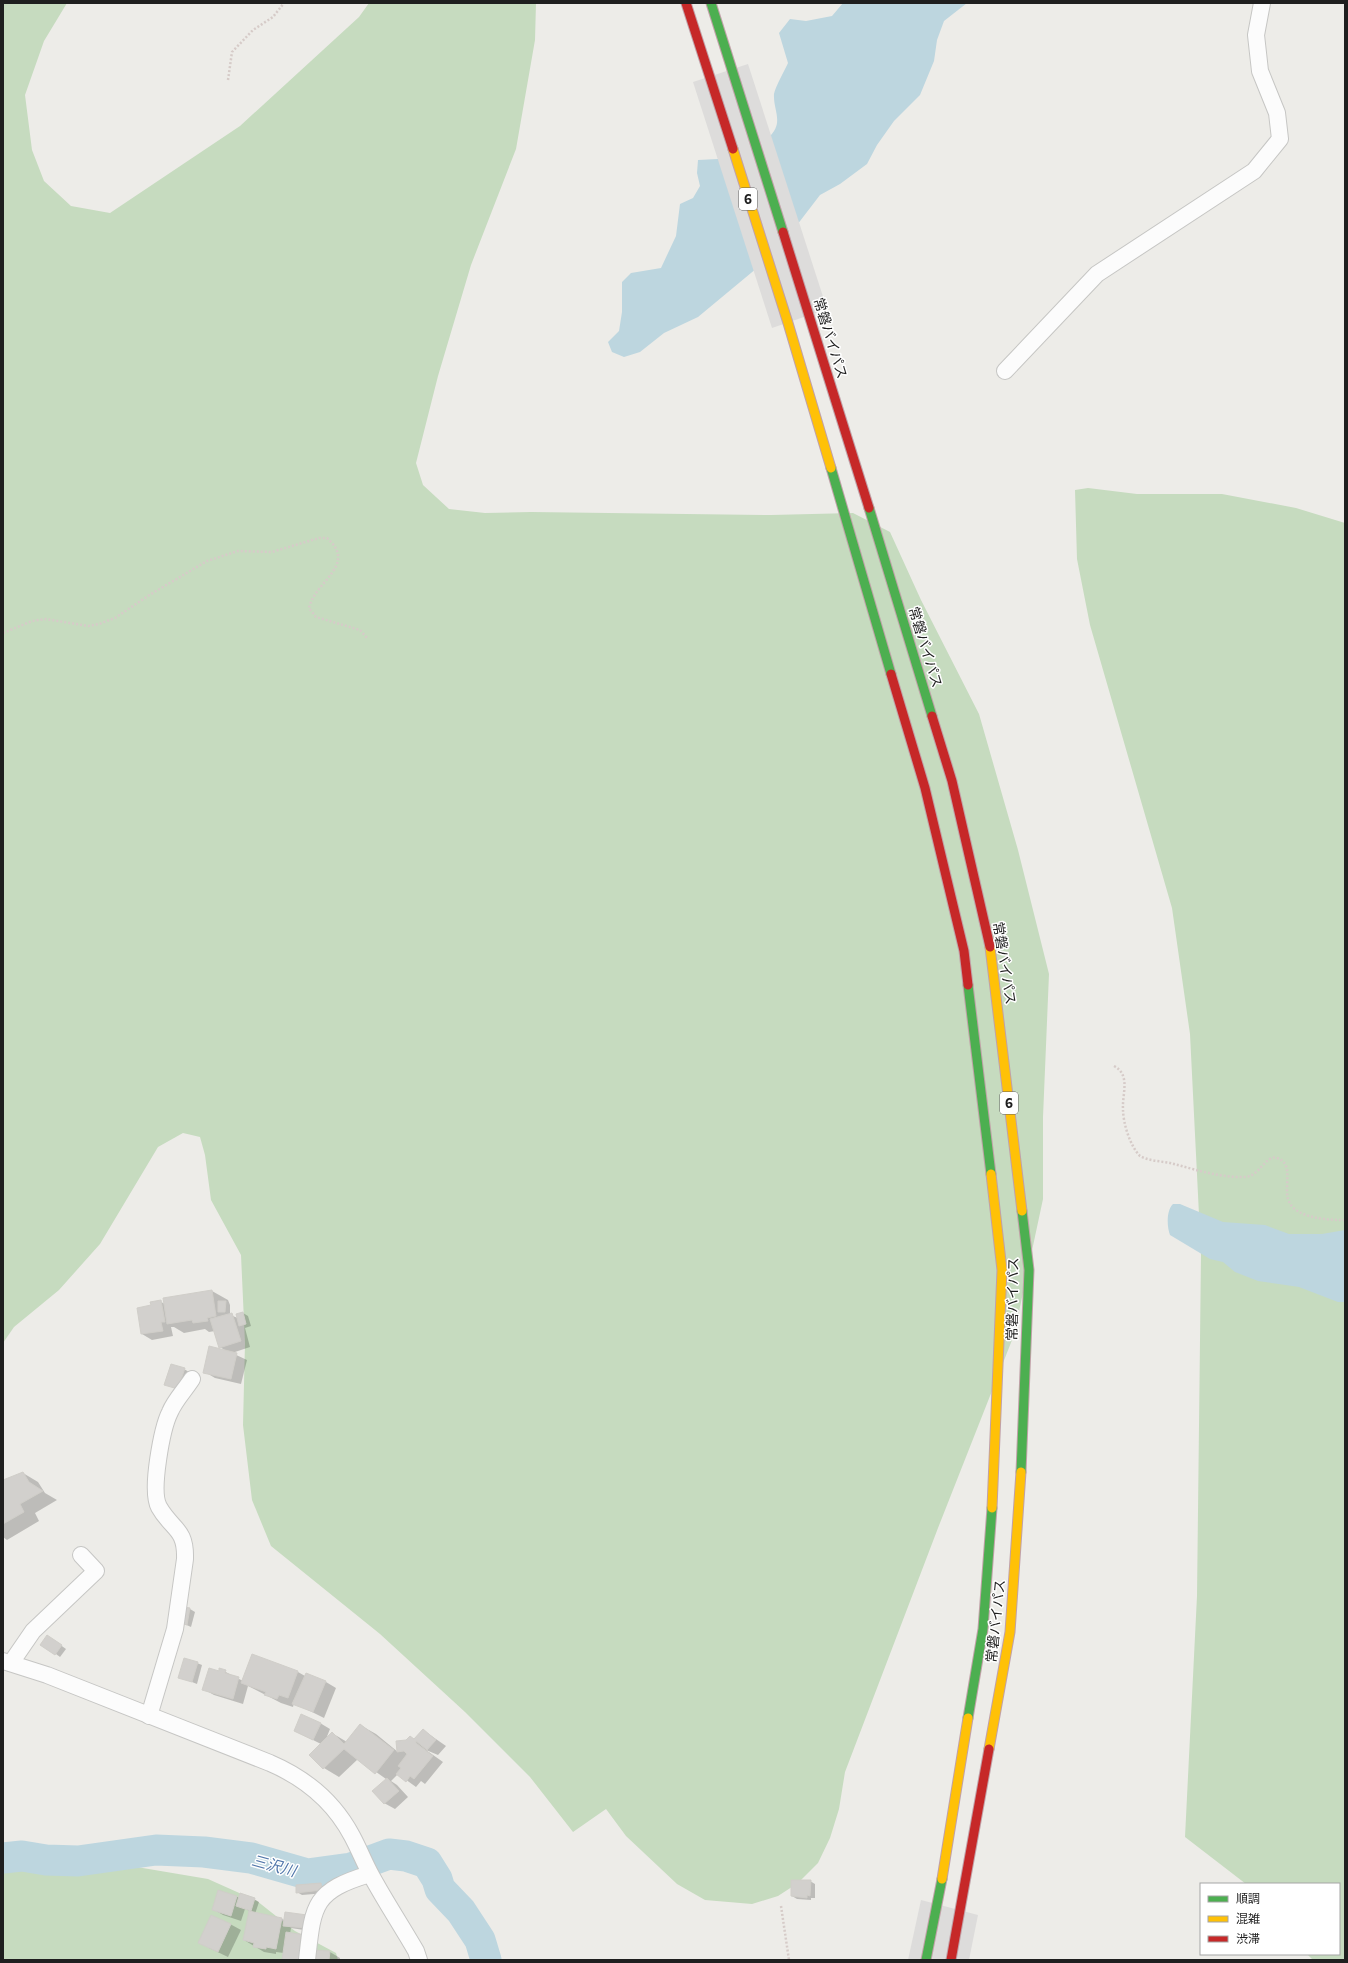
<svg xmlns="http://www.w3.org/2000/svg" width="1348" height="1963" viewBox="0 0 1348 1963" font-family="Commissioner,'Noto Sans JP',sans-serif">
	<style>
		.forest { fill: #c6dbbf }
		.water { fill: #bdd6df }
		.pier { fill: #dddcdb }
		.shadow { fill: #0003 }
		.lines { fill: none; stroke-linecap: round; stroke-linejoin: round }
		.river { stroke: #bdd6df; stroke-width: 31 }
		.building { fill: #d2d0cd; stroke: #d0cec9 }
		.street-casing { stroke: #c6c6c4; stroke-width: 18 }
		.fast-casing { stroke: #c1a1a8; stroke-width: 11 }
		.slow-casing { stroke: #c1a1a8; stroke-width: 11 }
		.jam-casing { stroke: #c1a1a8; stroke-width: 11 }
		.path { stroke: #d6cbc8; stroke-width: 2.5; stroke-dasharray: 2 2; stroke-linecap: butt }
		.street { stroke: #fcfcfc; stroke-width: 16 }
		.fast { stroke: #4caf50; stroke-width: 9 }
		.slow { stroke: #ffc107; stroke-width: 9 }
		.jam { stroke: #c62828; stroke-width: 9 }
		.labels { text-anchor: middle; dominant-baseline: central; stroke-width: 3; stroke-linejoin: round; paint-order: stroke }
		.shield { fill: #fff; stroke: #626262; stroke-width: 1 }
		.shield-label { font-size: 13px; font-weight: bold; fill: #1f1f1f }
		.street-label { font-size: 14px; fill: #1f1f1f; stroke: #fff }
		.water-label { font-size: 15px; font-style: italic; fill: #5076aa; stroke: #fff }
	</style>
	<rect width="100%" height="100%" fill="#edece8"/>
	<g class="forest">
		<path d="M3,3H67L44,41L25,95L32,150L44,181L71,206L110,213L240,126L359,17L369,3H536L535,40L516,149L471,265L438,376L416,463L423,485L449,509L485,513L531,512L771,515L853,513L890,532L921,600L979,714L1018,850L1049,974L1043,1117V1199L1014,1335L938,1528L845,1772L839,1809L830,1838L818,1863L798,1883L778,1896L752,1904L705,1900L677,1884L626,1836L606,1809L573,1832L530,1777L465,1712L380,1634L271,1546L252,1500L243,1425L245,1343L241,1255L211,1200L205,1155L200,1137L183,1133L158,1147L100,1244L59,1290L14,1327L3,1343Z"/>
		<path d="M1088,488L1137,494H1222L1296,508L1345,523V1960H1313L1307,1954H1339V1884H1246L1185,1837L1197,1596L1201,1255L1190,1034L1172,908L1090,625L1077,559L1075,490Z"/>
		<path d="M3,1856L74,1864H119L208,1879L257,1901L295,1931L336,1953L338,1960H3Z"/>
	</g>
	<g class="water">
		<path d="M843,3H967L944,21L937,40L934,61L920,95L894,121L877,145L867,164L840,184L820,195L797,225L757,268L698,317L664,333L640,352L624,357L612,352L608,342L619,331L622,312V282L631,273L661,268L676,236L680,204L693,198L700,186L697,173L698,160L718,159L768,138C785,123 773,111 774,94C775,87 785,70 788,63L779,33L790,19L806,21L832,16Z"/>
		<path d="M1173,1204H1180L1223,1222L1265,1225L1289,1234H1322L1345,1230V1302H1338L1299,1287L1258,1281L1235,1272L1223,1262L1210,1259L1170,1235C1167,1227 1166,1211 1173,1204Z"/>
	</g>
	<g class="pier">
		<path d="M748,64L827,309L772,328L693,82Z"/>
		<path d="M921,1900L978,1915L969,1960H908Z"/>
	</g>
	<g class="shadow">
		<path d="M212,1291L228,1300L230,1305V1315L238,1318L243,1313L248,1316L251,1326L245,1328L250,1347L232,1353L247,1360L241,1384L215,1378L205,1372L226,1351L220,1347L215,1331L209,1332L205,1329L184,1333L174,1327H171L173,1336L152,1340L142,1334L152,1306L161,1302L165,1304Z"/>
		<path d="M184,1369L189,1372L183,1391L166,1384Z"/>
		<path d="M23,1473L38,1482L45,1493L57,1500L35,1513L39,1521L7,1540L3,1537V1481Z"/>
		<path d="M190,1609L195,1612L191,1627L182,1623Z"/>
		<path d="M52,1639L66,1649L60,1657L56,1654Z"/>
		<path d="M197,1663L202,1665L197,1684L179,1677Z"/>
		<path d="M220,1669L243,1681L298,1672L305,1676L306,1674L326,1682L336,1688L324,1718L294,1703L293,1707L281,1703L248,1686L243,1704L214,1695L203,1689Z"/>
		<path d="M320,1723L330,1729L326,1739L332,1733L347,1742L360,1725L376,1734L398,1752L415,1740L423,1730L446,1746L438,1755L426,1750L443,1762L425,1784L421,1781L416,1787L398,1774L391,1781L397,1785L408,1797L395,1809L384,1803L386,1779L358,1759L339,1777L324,1768L311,1755L321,1744L295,1731Z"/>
		<path d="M810,1881L815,1884V1898H811V1900L797,1899L792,1896Z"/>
		<path d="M321,1884L326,1887V1893L302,1895L297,1892Z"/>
		<path d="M237,1897L254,1899L259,1902L255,1914L282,1919L310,1931L291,1928L290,1934L315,1951L330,1952L340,1958V1960H283L284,1953L276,1952V1954L264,1952L244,1940L250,1911L245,1909L241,1921L223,1915L213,1909Z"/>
		<path d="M230,1924L241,1930L228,1957L209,1948Z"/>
	</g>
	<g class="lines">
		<path class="river" d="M3,1858L22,1856L46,1860L78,1861L156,1850L204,1852L251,1858L307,1874L351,1868L389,1854L406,1856L427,1863L437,1879L440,1889L461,1911L480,1940L486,1960"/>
	</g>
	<g class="building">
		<path d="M212,1290L216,1316L207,1318L208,1321L193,1323L192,1320L167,1324L163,1298Z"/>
		<path d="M161,1300L165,1322H161L163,1331L141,1334L137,1308L151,1305L150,1302Z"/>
		<path d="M218,1301H226L225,1312H218Z"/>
		<path d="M243,1312L246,1324L239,1326L236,1314Z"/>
		<path d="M232,1313L241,1341L219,1348L210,1319Z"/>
		<path d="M209,1346L237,1353L231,1379L203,1373Z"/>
		<path d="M171,1364L185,1368L178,1389L164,1385Z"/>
		<path d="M23,1472L29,1482L43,1491L20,1504L24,1512L3,1524V1480Z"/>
		<path d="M184,1607L190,1608L187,1625L181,1623Z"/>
		<path d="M47,1635L62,1645L55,1655L40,1645Z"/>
		<path d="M252,1654L298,1671L288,1698L279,1695L277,1699L264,1695L266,1692L241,1683Z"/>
		<path d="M184,1658L198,1662L192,1682L178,1678Z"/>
		<path d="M209,1668L219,1671V1668L226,1670L225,1673L239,1677L233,1699L202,1690Z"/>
		<path d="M306,1673L326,1681L313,1712L292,1704Z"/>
		<path d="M301,1714L321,1723L313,1740L294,1731Z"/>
		<path d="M360,1724L394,1750L375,1774L344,1749L323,1769L309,1755L332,1732L344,1744Z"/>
		<path d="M423,1729L436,1740L427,1750L416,1741V1743L433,1756L414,1779L410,1776L406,1782L396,1774L401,1768L398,1766L407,1754L404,1751L397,1752L396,1741L406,1740L410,1736L414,1739Z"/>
		<path d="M387,1778L399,1791L384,1804L372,1791Z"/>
		<path d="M791,1880H811L810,1896L807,1895V1898L791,1896Z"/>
		<path d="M321,1883L322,1890L296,1893V1885Z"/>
		<path d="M218,1890L237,1896L231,1916L212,1910Z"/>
		<path d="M240,1893L255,1898L251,1911L236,1906Z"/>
		<path d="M249,1911L282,1918L276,1949L266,1947V1949L253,1947L254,1943L243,1940Z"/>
		<path d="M285,1912L307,1915L306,1928L283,1926Z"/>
		<path d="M211,1915L231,1924L218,1952L198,1943Z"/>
		<path d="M286,1932L306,1935L303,1960H282Z"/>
		<path d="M315,1950L330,1951L329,1960H314Z"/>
	</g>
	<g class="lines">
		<defs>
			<g id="street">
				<path d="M1005,371L1097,274L1254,171L1280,139L1277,113L1260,71L1256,35L1262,3"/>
				<path d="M3,1661L47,1675L270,1763C305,1778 334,1802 352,1836C359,1849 364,1862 371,1875C385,1901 401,1925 416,1951L419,1960"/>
				<path d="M11,1663L33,1631L96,1571L81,1555"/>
				<path d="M149,1716L175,1629L185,1559C186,1528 172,1530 159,1507C150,1491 162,1428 170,1412C175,1400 185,1390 192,1379"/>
				<path d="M307,1960C313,1905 313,1891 370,1874"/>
			</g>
			<g id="fast">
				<path d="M711,3L783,232"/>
				<path d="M831,468L891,674"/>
				<path d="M869,508L932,716"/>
				<path d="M968,985L991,1174"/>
				<path d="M1021,1472L1029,1270L1022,1211"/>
				<path d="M968,1718L983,1629L992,1508"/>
				<path d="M926,1960L942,1879"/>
			</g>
			<g id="slow">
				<path d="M733,149L788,323L831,468"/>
				<path d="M990,947L1022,1211"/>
				<path d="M991,1174L1002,1270L992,1508"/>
				<path d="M989,1749L1010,1632L1021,1472"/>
				<path d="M942,1879L968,1718"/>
			</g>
			<g id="jam">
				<path d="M686,3L733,149"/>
				<path d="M783,232L869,508"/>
				<path d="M891,674L925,788L964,951L968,985"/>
				<path d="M932,716L952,781L990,947"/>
				<path d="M951,1960L989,1749"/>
			</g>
		</defs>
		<use href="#street" class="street-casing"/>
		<use href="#fast" class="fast-casing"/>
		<use href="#slow" class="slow-casing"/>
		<use href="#jam" class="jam-casing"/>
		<g class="path">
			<path d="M228,80L232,52L253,30L273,17L284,3"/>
			<path d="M3,633L32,621L46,619L88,626L99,624L115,618L151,594L207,561L238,551L272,552L319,538H327C358,565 315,581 309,608L316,617L360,630L368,639"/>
			<path d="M1114,1066C1131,1075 1122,1094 1123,1109C1123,1123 1130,1146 1140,1156C1149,1161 1160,1161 1170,1163C1194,1169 1220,1178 1245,1177C1259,1177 1266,1154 1277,1158C1294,1163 1284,1186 1288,1199C1294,1219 1329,1220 1345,1220"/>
			<path d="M781,1906L789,1960"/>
		</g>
		<use href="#street" class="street"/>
		<use href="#fast" class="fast"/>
		<use href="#slow" class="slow"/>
		<use href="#jam" class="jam"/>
	</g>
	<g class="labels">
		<g class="shield">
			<rect x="739" y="188" width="18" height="22" rx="3"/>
			<rect x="1000" y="1092" width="18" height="22" rx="3"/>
		</g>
		<g class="shield-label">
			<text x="748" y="199">6</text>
			<text x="1009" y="1103">6</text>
		</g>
		<g class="street-label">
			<text transform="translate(831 338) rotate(73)">常磐バイパス</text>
			<text transform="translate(926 647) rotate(73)">常磐バイパス</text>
			<text transform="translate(1005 963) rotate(81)">常磐バイパス</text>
			<text transform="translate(1012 1299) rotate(-89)">常磐バイパス</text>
			<text transform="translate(995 1621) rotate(-84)">常磐バイパス</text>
		</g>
		<g class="water-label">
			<text transform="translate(274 1865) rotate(15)">三沢川</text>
		</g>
	</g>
	<rect width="1348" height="1963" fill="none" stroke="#1f1f1f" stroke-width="8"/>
	<rect x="1200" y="1883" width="140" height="72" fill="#ffffff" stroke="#a5a5a5"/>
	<rect x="1208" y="1896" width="20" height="6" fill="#4caf50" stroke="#a5a5a5"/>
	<text x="1236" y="1903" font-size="12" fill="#1f1f1f">順調</text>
	<rect x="1208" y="1916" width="20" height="6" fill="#ffc107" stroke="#a5a5a5"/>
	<text x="1236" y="1923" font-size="12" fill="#1f1f1f">混雑</text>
	<rect x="1208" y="1936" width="20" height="6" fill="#c62828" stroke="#a5a5a5"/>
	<text x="1236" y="1943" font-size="12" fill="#1f1f1f">渋滞</text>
</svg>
